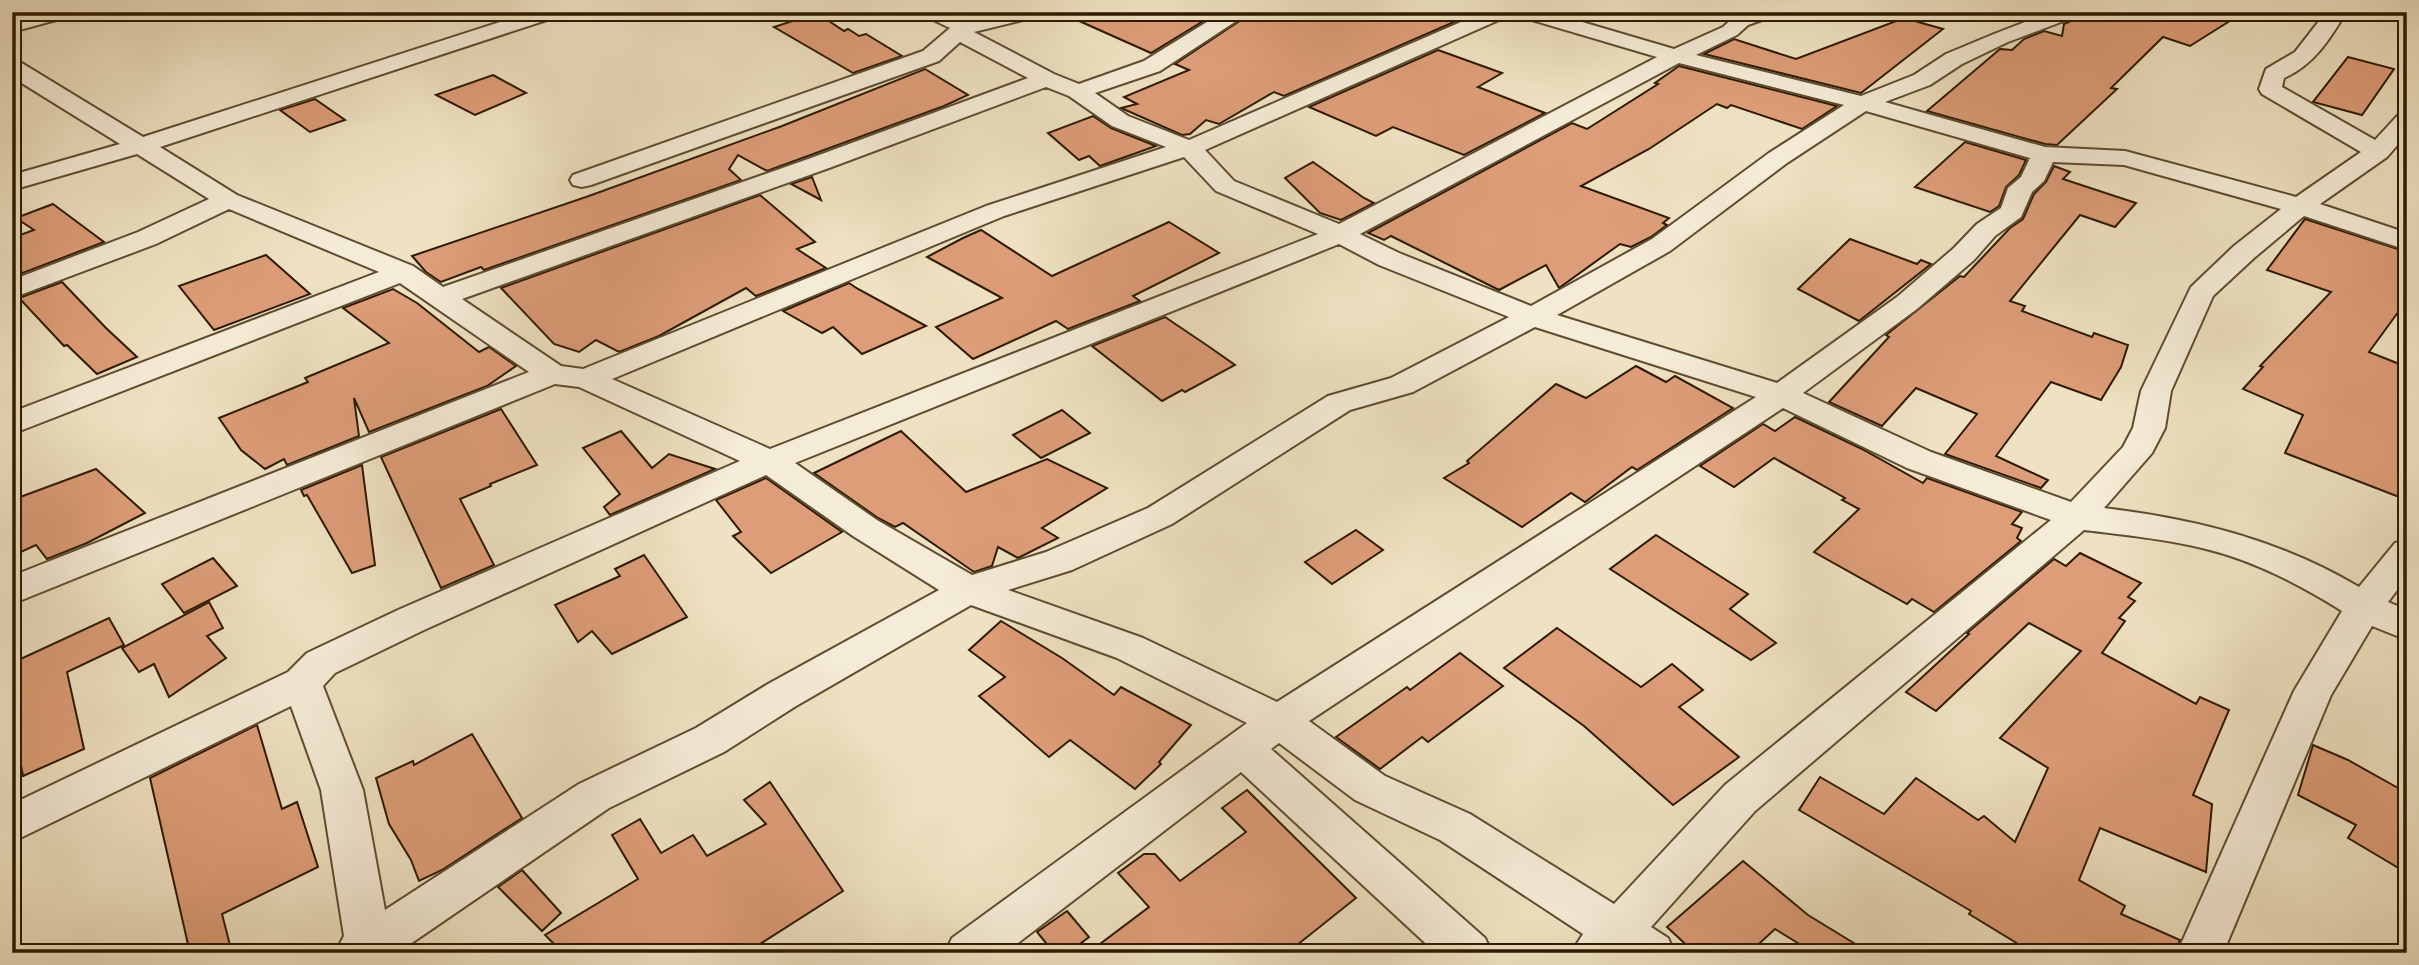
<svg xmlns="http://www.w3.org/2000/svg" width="2419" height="965" viewBox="0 0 2419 965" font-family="'IM FELL English',serif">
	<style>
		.building { fill: #dd9d78; stroke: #2d1a00; stroke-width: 2 }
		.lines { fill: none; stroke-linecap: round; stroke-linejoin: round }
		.minor-casing { stroke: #5e4c30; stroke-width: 4 }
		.minor { fill: #f5ecd7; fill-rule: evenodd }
	</style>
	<rect width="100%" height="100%" fill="#efe2c2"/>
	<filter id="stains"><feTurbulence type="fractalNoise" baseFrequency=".00286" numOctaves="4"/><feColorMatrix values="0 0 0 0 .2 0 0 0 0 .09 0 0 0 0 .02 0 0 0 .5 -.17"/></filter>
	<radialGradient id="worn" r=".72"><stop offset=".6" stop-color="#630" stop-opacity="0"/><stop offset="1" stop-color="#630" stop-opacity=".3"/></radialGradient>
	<g class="building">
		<path d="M1059,12H1218L1151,53Z"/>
		<path d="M1253,12H1477L1284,96L1274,92L1219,124L1206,120L1190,134L1182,135L1121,108L1137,104L1124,97L1189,70L1175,64Z"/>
		<path d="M2082,12H2244L2190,46L2163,37L2111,88L2117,89L2057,145L2045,144L1927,111L2000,49L2012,50L2024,39L2044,31L2062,36L2064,24L2078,18Z"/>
		<path d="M817,13L844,31L848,29L859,36L866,34L902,56L853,73L774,27Z"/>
		<path d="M1904,18L1943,29L1861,93L1704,54L1734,39L1796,59Z"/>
		<path d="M1438,50L1502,73L1478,87L1545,113L1464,155L1393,127L1376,136L1309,107Z"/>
		<path d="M2348,57L2394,69L2362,115L2313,102Z"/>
		<path d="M1679,66L1837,106L1802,129L1731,105L1727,108L1717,104L1649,149L1581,186L1669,218L1663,223L1667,225L1651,237L1631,247L1620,244L1559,288L1546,265L1499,290L1391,236L1384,240L1368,233L1572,123L1587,129L1658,84L1655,83Z"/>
		<path d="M925,69L968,95L944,106L767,171L738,155L729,169L741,180L484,270L481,267L441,282L426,272L412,256L586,197L782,126Z"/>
		<path d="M493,75L526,93L475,115L436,95Z"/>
		<path d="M315,99L345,120L310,132L280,110Z"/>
		<path d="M1093,116L1111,128L1156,146L1100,166L1089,156L1079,160L1048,133Z"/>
		<path d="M1965,142L2026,160L2019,175L2006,187L1999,206L1990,212L1915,187Z"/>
		<path d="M1313,162L1364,198L1374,203L1341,220L1320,213L1285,178Z"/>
		<path d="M2054,166L2070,172L2063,179L2136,203L2115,227L2080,215L2010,301L2025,306L2022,311L2092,337L2094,333L2128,345L2121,367L2101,400L2051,382L1996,456L2048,480L2041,488L1945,454L1977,414L1916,388L1882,426L1829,402L1889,337L1886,335L1960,276L1964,277L2010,228L2023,219L2034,194L2046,182Z"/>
		<path d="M812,177L821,200L791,184Z"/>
		<path d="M760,195L815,242L797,249L826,268L756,296L746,288L659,336L619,352L596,340L579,352L554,344L501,288Z"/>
		<path d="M53,204L104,242L12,277V238L34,230L16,218Z"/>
		<path d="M2305,219L2407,252V300L2369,352L2407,367V500L2285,453L2303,415L2243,389L2263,367L2260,366L2331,292L2267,270Z"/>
		<path d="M1169,222L1219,253L1133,296L1140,301L1068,329L1056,321L973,359L936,327L1002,298L927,257L963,238L981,230L1052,276Z"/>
		<path d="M1850,239L1917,264L1921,260L1931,264L1859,321L1798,289Z"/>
		<path d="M266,255L310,294L214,330L179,286Z"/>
		<path d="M62,282L106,328L137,357L97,374L67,345L64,346L19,298Z"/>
		<path d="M849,283L858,289L926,326L862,354L833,327L822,333L783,311Z"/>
		<path d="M393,289L417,303L479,352L489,347L516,366L487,386L369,432L354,398L359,436L287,465L284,459L265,469L241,450L219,418L308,382L305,378L389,343L343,308Z"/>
		<path d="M1165,317L1208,346L1235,365L1185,392L1182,390L1162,401L1092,346Z"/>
		<path d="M1636,366L1666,382L1675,376L1733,408L1637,470L1632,467L1585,502L1571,493L1522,527L1444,478L1469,463L1467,461L1556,384L1586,398Z"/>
		<path d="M501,409L537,465L490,484L491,486L460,499L494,565L441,588L381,457Z"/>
		<path d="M1062,410L1090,433L1041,458L1013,435Z"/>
		<path d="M1795,417L1862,449L1923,483L1927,478L2022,512L2012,524L2022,528L2017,538L2021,541L1934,612L1912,599L1907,604L1814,552L1859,509L1842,500L1845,498L1774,458L1734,487L1700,466L1763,424L1775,431Z"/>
		<path d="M621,431L652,468L669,454L715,469L610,515L604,507L620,494L583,448Z"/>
		<path d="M901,431L966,492L1047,459L1107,488L1042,528L1058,538L1018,558L998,547L992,566L974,572L903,523L895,527L878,518L814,473Z"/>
		<path d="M362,465L375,565L352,573L307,495L304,496L301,490Z"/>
		<path d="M96,469L145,513L87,543L47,559L36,545L12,556V500Z"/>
		<path d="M766,478L842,532L771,573L733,536L741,532L716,500Z"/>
		<path d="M1356,530L1383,550L1332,584L1305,562Z"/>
		<path d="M1656,535L1748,594L1730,609L1776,643L1751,660L1610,569Z"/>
		<path d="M2080,553L2141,583L2128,597L2135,601L2119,618L2125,621L2102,653L2196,704L2200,697L2229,710L2193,795L2212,804L2206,872L2100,828L2079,880L2125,906L2121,914L2180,940L2175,953H2033L1969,914L1971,911L1799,810L1820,777L1884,814L1916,778L1978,820L1984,816L2015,842L2048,768L2000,738L2081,651L2029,623L1936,711L1906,692L1969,634L1967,633L2054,559L2066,566Z"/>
		<path d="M644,555L687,617L612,654L592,631L578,642L555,605L620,576L615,569Z"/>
		<path d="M213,558L237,586L184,613L162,584Z"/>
		<path d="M209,602L223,628L207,636L226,658L169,697L154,664L139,672L122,648Z"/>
		<path d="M109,618L124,645L67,672L84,749L23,776L12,717V663Z"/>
		<path d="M1001,621L1062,658L1114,695L1121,687L1191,725L1159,762L1161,764L1135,789L1070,740L1049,757L979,696L1005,677L969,650Z"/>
		<path d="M1557,628L1641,687L1672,664L1703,690L1679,707L1739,757L1673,805L1584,726L1504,668Z"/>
		<path d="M1460,653L1503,686L1428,742L1422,737L1380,769L1336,737L1407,687L1410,690Z"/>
		<path d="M257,725L282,809L297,802L318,867L222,914L232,953H190L150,778Z"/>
		<path d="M472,734L522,818L442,870L419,881L411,860L389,824L376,778L413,761L414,765Z"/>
		<path d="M2313,745L2348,760L2407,793V873L2348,838L2356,825L2298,795Z"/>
		<path d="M770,782L843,891L746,953H563L545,935L638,879L612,835L640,819L661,853L693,835L707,856L766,824L744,800Z"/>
		<path d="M1247,790L1356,898L1287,953H1088L1149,907L1118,873L1144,854H1155L1180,881L1246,832L1222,808Z"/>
		<path d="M1743,861L1808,915L1870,953H1814L1775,929L1749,953H1695L1667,927Z"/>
		<path d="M522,870L561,913L542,931L498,887Z"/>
		<path d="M1067,911L1089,937L1068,953H1054L1037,932Z"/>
	</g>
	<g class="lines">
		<defs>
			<g id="minor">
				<path d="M40,12H74L71,16L12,32V20Z"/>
				<path d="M531,12H562L559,16L160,147L237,195L413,266L443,287L811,158L1028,78L960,42L939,61L591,185L582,187L573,185L570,180L573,175L923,51L950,28L925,16L922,12H951L967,22L1006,12H1042L1039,16L974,32L1054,74L1079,84L1144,61L1223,12H1250L1160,71L1095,93L1128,116L1189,140L1484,12H1511L1508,16L1205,150L1234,181L1339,224L1657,57L1518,16L1515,12H1548L1674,49L1723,27L1734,17L1746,12H1776L1773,16L1748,25L1737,35L1696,55L1861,96L1914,75L1946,54L1994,34L2051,12H2080L2077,16L2008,42L1962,64L1930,85L1885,102L2045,147L2125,151L2296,197L2361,152L2262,94L2259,89L2266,69L2295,52L2326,12H2346C2330,39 2314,65 2284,78L2282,87L2375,140L2399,114L2407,112V134L2387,157L2320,204L2407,233V250L2304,216L2254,258L2213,296L2171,391L2165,428L2152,453L2104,508C2195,519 2280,540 2359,587L2395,543L2407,540V577L2388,602L2407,610V640L2372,626L2331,695L2223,953H2177L2294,691L2342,611C2300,585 2255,561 2206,549C2166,539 2125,535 2084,530L1755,811L1651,927L1668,938L1675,953H1571L1583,934L1440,840L1355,800L1279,743L1271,749L1485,938L1492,953H1436L1241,772L1005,953H945L952,938L1247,723L1117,658L971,605L796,706L724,752L609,808L397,953H335L344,936L321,790L291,706L12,842V804L288,672L307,653L398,610L740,461L579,387L555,384L12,604V576L529,372L400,283L12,434V412L379,272L229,209L156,244L12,298V280L138,232L209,199L137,154L12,190V175L120,144L12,77V61L20,62L143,137ZM1679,63L1844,105L1769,153L1652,239L1531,306L1399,253L1360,234ZM1046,87L1069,96L1112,126L1166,147L986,206L583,369L561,366L462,299L829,168ZM1866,111L2030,158L2021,177L2008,188L2001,208L1977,224L1954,248L1897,297L1777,383L1557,315L1670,251L1787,163ZM1184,157L1216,191L1318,234L770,449L612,379L1004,216ZM2053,162L2124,165L2281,209L2234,246L2191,287L2141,391L2133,428L2123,447L2071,502L1931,452L1803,393L1917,309L1974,260L1995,236L2021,217L2032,192L2044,181ZM1339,244L1379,265L1509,317L1391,378L1328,396L1148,508L1046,552L972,575L877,520L795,463ZM1535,327L1756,397L1277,702L1143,638L1008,590L1072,570L1172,524L1350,410L1413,392ZM1783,408L1907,468L2051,520L1725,785L1614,904L1470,814L1385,776L1309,721ZM766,475L853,536L939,590L768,684L696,728L579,784L385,910L363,790L323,686L335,673L424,630Z"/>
			</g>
		</defs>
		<use href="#minor" class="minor-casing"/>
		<use href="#minor" class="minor"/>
	</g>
	<rect width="2419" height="965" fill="none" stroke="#efe2c2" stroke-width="42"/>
	<rect x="14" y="14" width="2391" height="937" fill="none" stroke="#2d1a00" stroke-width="3.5"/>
	<rect x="21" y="21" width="2377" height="923" fill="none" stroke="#2d1a00" stroke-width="2"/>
	<rect width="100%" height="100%" filter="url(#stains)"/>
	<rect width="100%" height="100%" fill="url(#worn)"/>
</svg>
